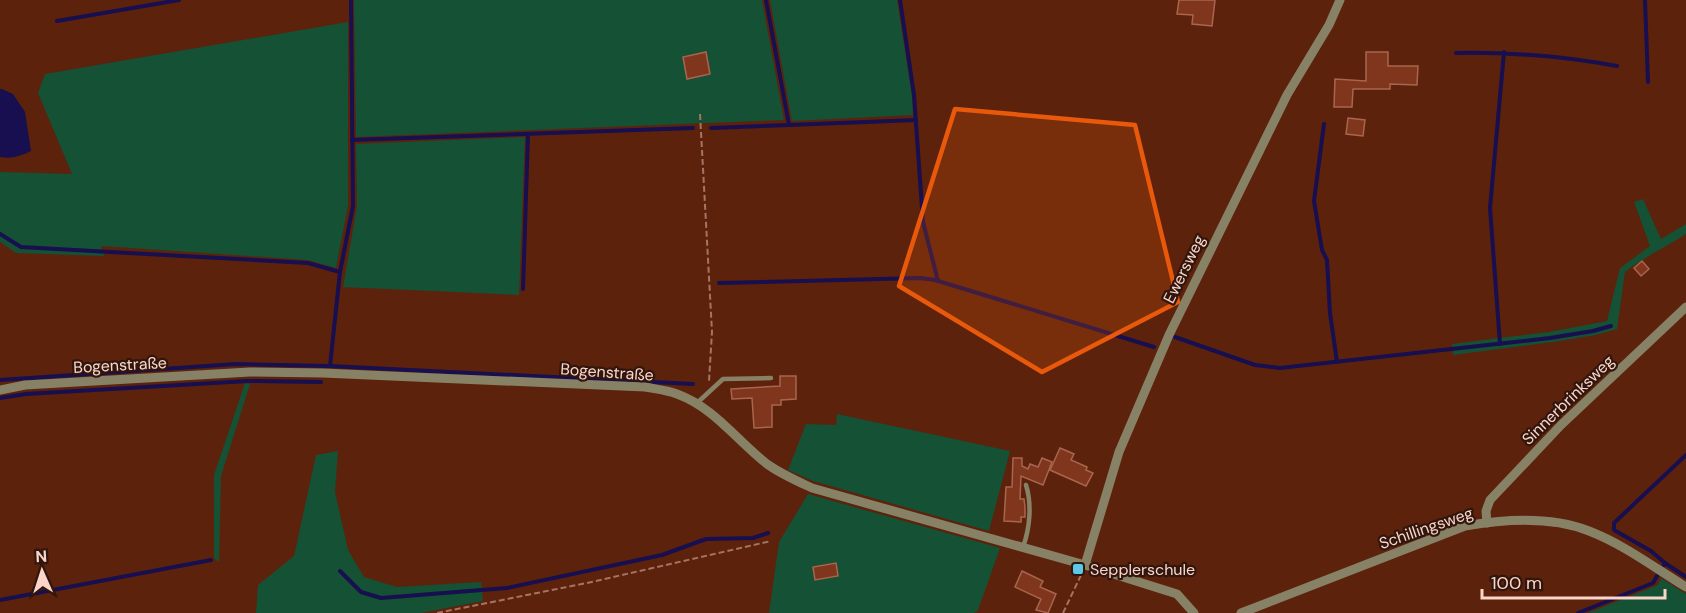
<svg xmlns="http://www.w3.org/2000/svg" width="1686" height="613" viewBox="0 0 1686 613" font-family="'DM Sans',sans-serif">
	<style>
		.green { fill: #145135 }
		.water { fill: #170f4f }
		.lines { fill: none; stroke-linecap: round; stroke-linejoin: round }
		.stream { stroke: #170f4f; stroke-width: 4 }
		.building { fill: #80361c; stroke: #a8654f; stroke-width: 1.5 }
		.path { stroke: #a67463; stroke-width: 2; stroke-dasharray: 6 3; stroke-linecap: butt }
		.lane { stroke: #878265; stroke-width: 4.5 }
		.street { stroke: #878265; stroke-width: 9 }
		.marked { fill: #e8590c; fill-opacity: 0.2; stroke: #e8590c; stroke-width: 4.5; stroke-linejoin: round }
		.poi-dot { fill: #5bc8e6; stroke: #30160d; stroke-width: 2 }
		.labels { text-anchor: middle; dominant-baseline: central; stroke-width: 4.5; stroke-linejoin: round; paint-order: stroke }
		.street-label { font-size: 16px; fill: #fbd5c9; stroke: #30160d }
		.poi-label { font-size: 16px; fill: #fbd5c9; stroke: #30160d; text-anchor: start }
	</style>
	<rect width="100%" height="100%" fill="#5d220c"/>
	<g class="green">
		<path d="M354,0H762L784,120L356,137Z"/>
		<path d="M770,0H897L912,96L913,115L792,121Z"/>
		<path d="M348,22V206L336,268L308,260L101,246L104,256L16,253L0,242V172L72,174L38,93L45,74Z"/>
		<path d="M525,137L519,295L343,287L357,206L356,144Z"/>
		<path d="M1643,199L1661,239L1686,224V234C1666,247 1644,257 1625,272L1617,329L1596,335L1553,342L1453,355L1452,344L1549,332L1607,321L1620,268L1650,246L1634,202Z"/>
		<path d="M245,383L250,384L221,476L219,562L214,558V475Z"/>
		<path d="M837,414L1010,451L989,531L813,481L788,470L806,424L836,425Z"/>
		<path d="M338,451L335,492L348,550L364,577L397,587L481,582L483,601L421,613H256L258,585L294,556L316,455Z"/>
		<path d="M808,494L1000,548L978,610L974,613H769L779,542Z"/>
		<path d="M1661,578L1686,594V613H1588L1658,585Z"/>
	</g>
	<path class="water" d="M0,89H2L13,94L25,112L31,151C21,156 11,159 0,157Z"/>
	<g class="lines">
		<g class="stream">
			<path d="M766,0L789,125L916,120"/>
			<path d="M900,0L914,95L923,222L938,281"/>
			<path d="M1645,0L1648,82"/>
			<path d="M57,21L179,0"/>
			<path d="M1456,53C1511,52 1563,56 1617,66"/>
			<path d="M1324,124L1314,201L1322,250L1327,260L1330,313L1337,362"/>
			<path d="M711,128L789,125"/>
			<path d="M352,140L693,128"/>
			<path d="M0,234L21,247L308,263L340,272"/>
			<path d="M719,283L920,278L935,280L1154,347"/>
			<path d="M523,289L528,134"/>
			<path d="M1175,337L1255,365L1280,368L1550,338L1593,331L1611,326"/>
			<path d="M1500,344L1490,208L1504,52"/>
			<path d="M330,366L340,272L353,206L351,0"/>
			<path d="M0,380L236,364L330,366L693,384"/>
			<path d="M0,398L26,394L248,381L321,382"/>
			<path d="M1665,563L1686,577"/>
			<path d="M1664,565L1665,563L1651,551L1614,530V523L1686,455"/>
			<path d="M340,571L361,592L381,598L507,588L662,555L706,539L753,538L768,533"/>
			<path d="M0,600L211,560"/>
			<path d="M1578,613L1653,583L1657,576"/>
		</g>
	</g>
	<g class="building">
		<path d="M1179,0H1215L1212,26L1192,24L1193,15L1177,14Z"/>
		<path d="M706,52L710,74L687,79L683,57Z"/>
		<path d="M1366,52H1388V66H1418L1417,85L1390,84V89H1353L1352,107H1334L1335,79L1366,81Z"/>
		<path d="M1348,118L1365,120L1363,136L1346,134Z"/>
		<path d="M1642,261L1649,269L1641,276L1634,268Z"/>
		<path d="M780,376H796V399L781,400V405H772V427L754,428L752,398L732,399L731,389L780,386Z"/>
		<path d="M1060,448L1074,454L1071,460L1087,467L1086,470L1093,473L1086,486L1050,470Z"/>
		<path d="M1013,458H1022V466L1028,469L1030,464L1038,467L1042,458L1052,462L1043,485L1021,476L1020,499H1024L1025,508V517H1021V522L1004,521L1006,487H1012Z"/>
		<path d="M836,563L838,576L815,580L813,567Z"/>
		<path d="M1022,571L1043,581L1040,587L1056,594L1048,613L1036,610L1041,599L1015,587Z"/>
	</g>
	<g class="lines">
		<g class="path">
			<path d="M700,114L712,332L709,381"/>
			<path d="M437,613L587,583L771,541"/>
			<path d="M1063,613L1082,573"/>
		</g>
		<g class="lane">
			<path d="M697,403L723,379L771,378"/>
			<path d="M1023,547C1030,528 1032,504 1026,485"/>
		</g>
		<g class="street">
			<path d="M0,390L25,385L250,372L323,373L645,387C656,389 667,390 677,394C715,408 736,440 767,464C781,474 797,481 812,488L1085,565L1177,594L1194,613"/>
			<path d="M1487,523L1486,511L1490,500L1561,425L1686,307"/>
			<path d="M1085,565L1119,452L1169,335L1287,95L1329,25L1340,0"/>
			<path d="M1241,613L1465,526C1505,519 1551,516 1589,531C1623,544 1655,568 1686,587"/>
		</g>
	</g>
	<path class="marked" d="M955,109L1135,125L1178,302L1042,372L899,286Z"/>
	<rect class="poi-dot" x="1072" y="563" width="12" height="12" rx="3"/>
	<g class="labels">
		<g class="street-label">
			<text transform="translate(1184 269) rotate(-64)">Ewersweg</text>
			<text transform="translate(120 365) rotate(-3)">Bogenstraße</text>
			<text transform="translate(607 372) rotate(4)">Bogenstraße</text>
			<text transform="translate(1568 400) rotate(-44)">Sinnerbrinksweg</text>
			<text transform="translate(1426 528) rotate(-19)">Schillingsweg</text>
		</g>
		<g class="poi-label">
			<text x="1090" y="569">Sepplerschule</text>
		</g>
	</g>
	<g transform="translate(42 571) rotate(357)" stroke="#30160d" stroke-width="4.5" paint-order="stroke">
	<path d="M0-4.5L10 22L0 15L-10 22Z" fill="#fbd5c9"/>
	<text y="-9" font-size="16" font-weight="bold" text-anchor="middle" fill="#fbd5c9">N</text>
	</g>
	<path d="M1482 589v9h183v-9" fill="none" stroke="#fbd5c9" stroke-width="3"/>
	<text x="1491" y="589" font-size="18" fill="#fbd5c9" stroke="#30160d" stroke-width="4.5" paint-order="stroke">100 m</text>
</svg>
